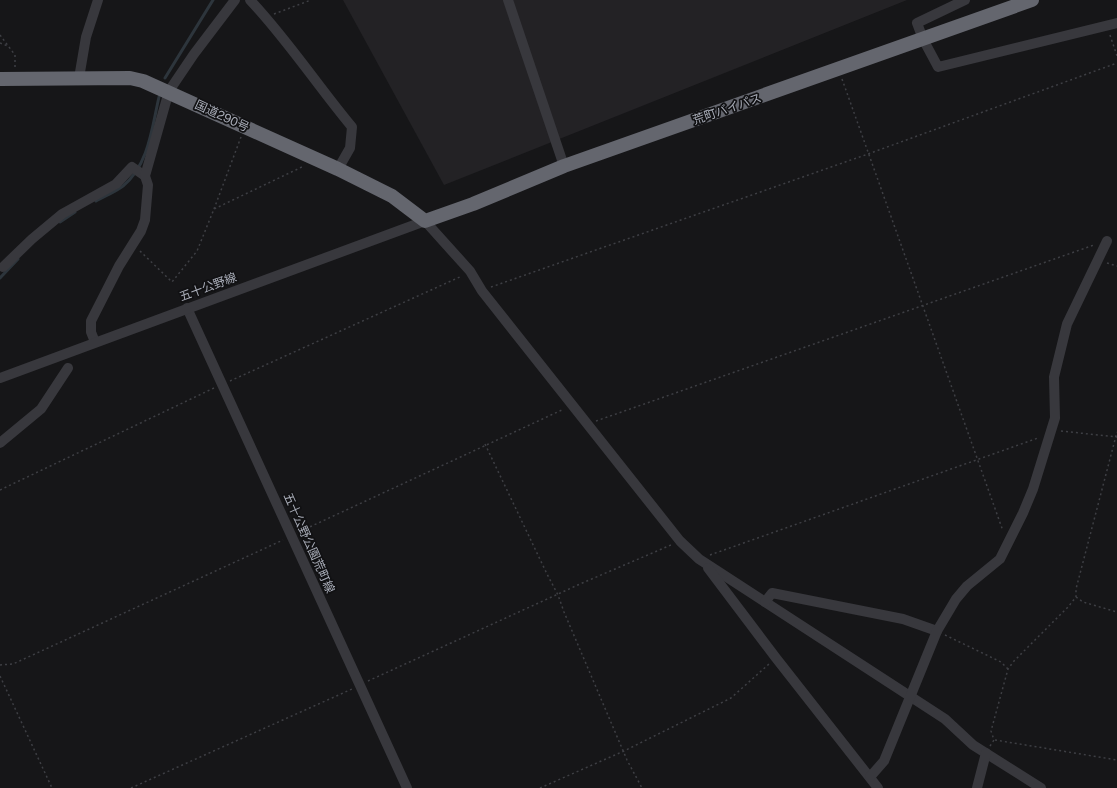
<svg xmlns="http://www.w3.org/2000/svg" width="1117" height="788" viewBox="0 0 1117 788" font-family="'Public Sans','Noto Sans JP',sans-serif">
	<style>
		.built { fill: #232225 }
		.lines { fill: none; stroke-linecap: round; stroke-linejoin: round }
		.stream { stroke: #2d353c; stroke-width: 3 }
		.path { stroke: #3e3f44; stroke-width: 1.5; stroke-dasharray: 2 3; stroke-linecap: butt }
		.minor { stroke: #38383d; stroke-width: 10 }
		.highway { stroke: #64666e; stroke-width: 14 }
		.labels { text-anchor: middle; dominant-baseline: central; stroke-width: 3.5; stroke-linejoin: round; paint-order: stroke }
		.street-label { font-size: 12px; fill: #a9adb8; stroke: #111113 }
	</style>
	<rect width="100%" height="100%" fill="#161618"/>
	<path class="built" d="M343,0H907L444,185Z"/>
	<g class="lines">
		<g class="stream">
			<path d="M165,78L213,0"/>
			<path d="M96,201C105,196 115,192 123,186C149,165 152,127 159,97"/>
			<path d="M60,222L75,212"/>
			<path d="M0,278L18,259"/>
		</g>
		<g class="path">
			<path d="M274,14L311,0"/>
			<path d="M0,35L15,55V67"/>
			<path d="M1110,35L1117,56"/>
			<path d="M0,43L8,46"/>
			<path d="M842,79L1003,531"/>
			<path d="M214,209L241,137"/>
			<path d="M140,251L172,282L197,251L214,209L304,166"/>
			<path d="M1107,263L1117,266"/>
			<path d="M491,287L868,154L1117,63"/>
			<path d="M230,381L462,276"/>
			<path d="M596,421L1094,245"/>
			<path d="M1061,431L1117,437"/>
			<path d="M485,444L547,574L558,595L564,612L627,760L642,788"/>
			<path d="M0,490L214,388"/>
			<path d="M301,531L564,409"/>
			<path d="M710,555L1038,438"/>
			<path d="M1076,597L1083,602L1117,612"/>
			<path d="M945,635L1001,662L1008,669"/>
			<path d="M0,665L13,664L283,540"/>
			<path d="M0,676L52,788"/>
			<path d="M368,681L580,584L671,545"/>
			<path d="M995,740L1117,760"/>
			<path d="M990,746L994,740L991,731L1008,669L1014,661L1068,607L1076,597V589L1117,432"/>
			<path d="M131,788L352,689"/>
			<path d="M540,788L624,751L731,698L769,664"/>
		</g>
		<g class="minor">
			<path d="M250,0C287,39 317,85 352,127L350,148L338,169"/>
			<path d="M508,0L564,166"/>
			<path d="M965,0L917,23L923,39L938,67L1117,23"/>
			<path d="M79,78L86,37L98,0"/>
			<path d="M3,267L32,239L62,214L116,184L132,167L145,176"/>
			<path d="M187,308L407,788"/>
			<path d="M95,342L91,332V321L119,266L141,231L145,220L148,185L145,176L169,91L194,54L235,0"/>
			<path d="M0,378L425,221L470,271L482,291L680,541L699,559L945,719L973,745L1041,788"/>
			<path d="M0,443L41,409L68,368"/>
			<path d="M708,568L776,658L878,788"/>
			<path d="M765,602L772,593L903,619L937,631"/>
			<path d="M870,777L884,761L937,631L956,599L967,586L1000,559L1023,513L1033,489L1055,418L1054,377L1067,324L1107,241"/>
			<path d="M977,788L986,753"/>
		</g>
		<path class="highway" d="M0,79L130,78L143,81L338,169L392,196L425,221L473,204L564,166L1032,0"/>
	</g>
	<g class="labels">
		<g class="street-label">
			<text transform="translate(727 109) rotate(-19)">荒町バイパス</text>
			<text transform="translate(222 116) rotate(25)">国道290号</text>
			<text transform="translate(208 287) rotate(-20)">五十公野線</text>
			<text transform="translate(309 543) rotate(66)">五十公野公園荒町線</text>
		</g>
	</g>
</svg>
